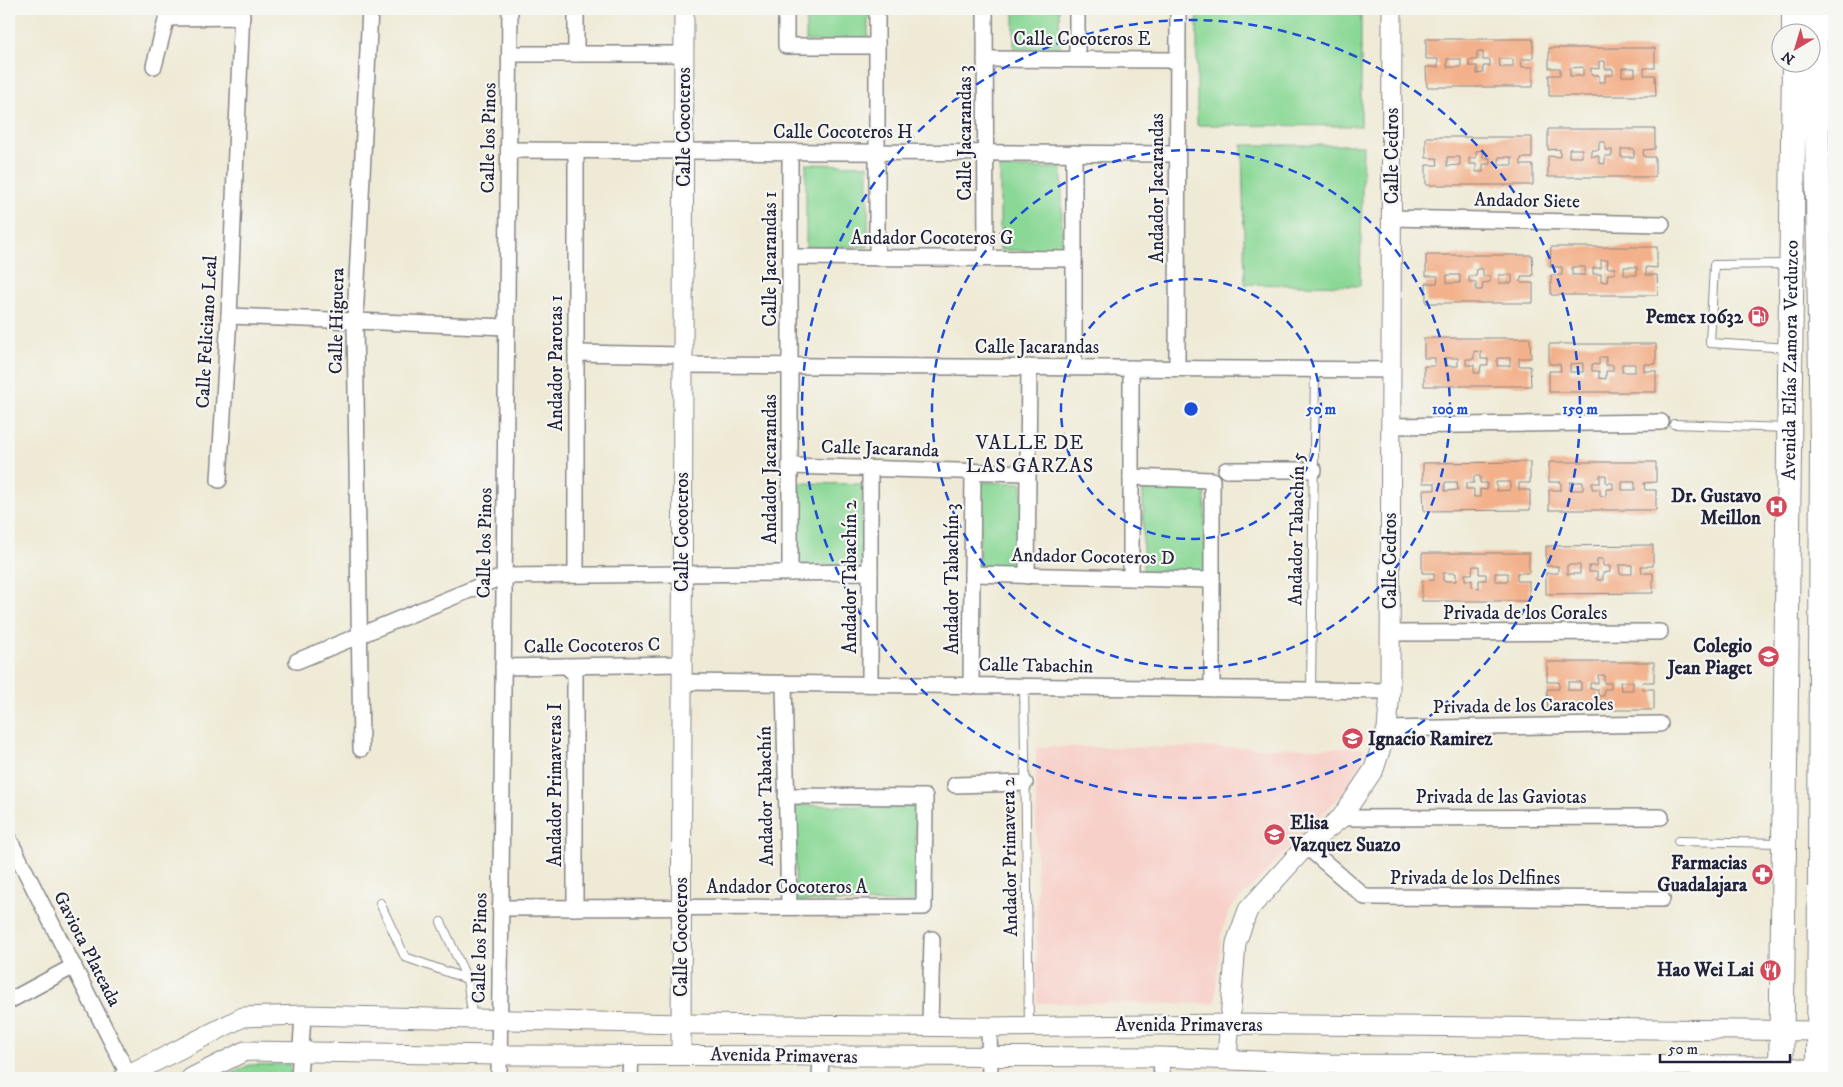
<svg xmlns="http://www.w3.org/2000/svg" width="1843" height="1087" viewBox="0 0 1843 1087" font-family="'IM FELL DW Pica',serif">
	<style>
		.built { fill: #f7d0c9 }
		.green { fill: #8bd896; stroke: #567d68 }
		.building { fill: #f3b18b; fill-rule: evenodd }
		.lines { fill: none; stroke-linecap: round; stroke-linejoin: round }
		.service-casing { stroke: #888688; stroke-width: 10 }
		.minor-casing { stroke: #888688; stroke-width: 18 }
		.tertiary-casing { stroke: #888688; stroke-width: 21 }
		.primary-casing { stroke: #888688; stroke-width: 26 }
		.service { stroke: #fff; stroke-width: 8 }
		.minor { stroke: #fff; stroke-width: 15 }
		.tertiary { stroke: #fff; stroke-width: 19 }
		.primary { stroke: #fff; stroke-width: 24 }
		.ring { fill: none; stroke: #1d4ed8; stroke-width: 2.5; stroke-dasharray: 9 6 }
		.labels { text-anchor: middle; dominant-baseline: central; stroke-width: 4.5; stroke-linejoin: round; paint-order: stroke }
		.street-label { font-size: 19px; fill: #22223b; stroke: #f6f6f2 }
		.poi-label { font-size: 19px; font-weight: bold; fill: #22223b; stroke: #f6f6f2; text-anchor: end }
		.neighbourhood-label { font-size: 20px; letter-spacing: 1px; fill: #22223b; stroke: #f6f6f2 }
		.centre { fill: #1d4ed8; stroke: #f6f6f2; stroke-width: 2.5 }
		.ring-label { font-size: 15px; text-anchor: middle; font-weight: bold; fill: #1d4ed8; stroke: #f6f6f2; stroke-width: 4.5; stroke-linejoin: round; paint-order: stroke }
	</style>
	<rect width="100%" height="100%" fill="#f6f6f2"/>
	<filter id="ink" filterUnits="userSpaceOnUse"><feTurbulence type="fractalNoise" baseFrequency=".02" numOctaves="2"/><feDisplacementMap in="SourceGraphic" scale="10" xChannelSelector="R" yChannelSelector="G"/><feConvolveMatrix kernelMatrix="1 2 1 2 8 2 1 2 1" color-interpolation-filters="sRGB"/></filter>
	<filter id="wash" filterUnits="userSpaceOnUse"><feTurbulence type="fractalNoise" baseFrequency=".0096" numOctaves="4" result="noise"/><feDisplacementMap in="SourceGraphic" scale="20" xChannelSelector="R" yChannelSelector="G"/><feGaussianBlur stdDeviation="1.12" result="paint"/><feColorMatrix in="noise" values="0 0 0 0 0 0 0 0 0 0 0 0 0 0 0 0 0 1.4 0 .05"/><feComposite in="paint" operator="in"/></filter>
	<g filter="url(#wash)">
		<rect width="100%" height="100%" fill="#efead5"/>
		<g class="built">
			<path d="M1036,747L1365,748L1362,762L1350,786L1229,910L1221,936L1215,1004L1037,1003Z"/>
			<path d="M1427,1074L1668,1078H1427Z"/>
		</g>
		<g class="green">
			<path d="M806,9H868V42L806,41Z"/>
			<path d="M1014,9H1059L1060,49H1014Z"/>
			<path d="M1197,9H1361V126L1197,125Z"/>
			<path d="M1242,145H1363L1360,286L1245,284Z"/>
			<path d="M806,164L868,165V247H806Z"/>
			<path d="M1000,168H1062V251L1000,250Z"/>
			<path d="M980,482L1022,483L1021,570H979Z"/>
			<path d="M799,483L862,484L861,566L799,565Z"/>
			<path d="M1143,489H1205V572L1143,571Z"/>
			<path d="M796,805L916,807L915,903L795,901Z"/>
			<path d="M291,1064L290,1078H224L249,1065Z"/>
		</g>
		<g id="blocks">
			<g class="building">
				<path d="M1426,39H1533V59H1521L1522,67H1533V87H1427L1426,67H1438V59H1426ZM1477,52H1483V60H1490V66H1483V73L1477,74V66H1469V60H1477ZM1447,59H1461V67H1447ZM1499,59H1513V67H1500Z"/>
				<path d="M1549,48H1655V68H1644V75H1655L1656,96H1549V75H1560V68H1549ZM1599,61H1605V69H1613V75H1605V82H1599V75H1591V68L1599,69ZM1583,67V76H1570V68ZM1622,68H1635V76H1622Z"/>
				<path d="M1548,129H1655V149L1643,150L1644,157H1655V177H1548V156L1560,157V149L1548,150ZM1599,142H1605V150H1612V156H1605V164L1599,163V156H1591V150H1599ZM1569,149H1582V157H1569ZM1621,149H1634V157H1621Z"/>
				<path d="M1426,137H1532V158H1521V165H1533V185H1426V165H1438L1437,158H1426ZM1483,150V158H1490V164H1483V172H1476V164H1469V158H1476V151ZM1447,157H1460V165L1447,166ZM1499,157H1512V165H1499Z"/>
				<path d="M1551,247H1657V268L1646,267V275H1657L1658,295H1551V275H1562V267H1550ZM1601,260H1608L1607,268H1615V274H1608L1607,282L1601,281V274H1593V268H1601ZM1572,267H1585V275H1572ZM1624,267H1637V275H1624Z"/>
				<path d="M1426,255H1532L1533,276H1521V283H1533V303H1426V283H1437L1438,276H1426ZM1477,269H1483V276H1490V282L1483,283L1482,290H1476V282H1469V276H1476ZM1447,275H1460V283H1447ZM1499,275H1512V283H1499Z"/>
				<path d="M1424,338H1530L1531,358H1519V366H1530L1531,386H1424V366H1435V358H1424ZM1474,351L1481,352V359H1488V365H1481L1480,373H1474V365H1466V359H1474ZM1445,358H1458V366H1445ZM1497,358H1510V366H1497Z"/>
				<path d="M1549,344H1656V364H1644V371H1656V392H1549V371H1561L1560,364H1549ZM1599,357H1606V365H1613V371H1606V379L1599,378V371H1592V364L1599,365ZM1583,363V372H1570V364ZM1622,364H1635V372H1622Z"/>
				<path d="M1530,462V483H1519V490H1530V510L1424,511L1423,490H1435V483H1423V463ZM1474,476H1480V483H1487V490L1480,489V497H1474V489H1466V483H1474ZM1445,482H1457L1458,490L1445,491ZM1496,482H1510V490L1497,491Z"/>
				<path d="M1549,462H1656V482L1644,483L1645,490H1656V510H1549V490H1561V482H1549ZM1600,475H1606V483H1613V489H1606V497L1600,496V489H1592V483H1600ZM1570,482H1583V490H1570ZM1622,482H1635V490H1622Z"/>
				<path d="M1653,545V566H1641L1642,573H1653V593L1546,594V573H1558V566H1546V546ZM1597,559H1603V566H1610V572L1603,573V580H1597V572H1589V566H1597ZM1567,565H1580V574H1567ZM1619,565H1632V574H1620Z"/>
				<path d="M1422,553H1529V573H1517V581H1529V601H1422V581L1434,580V573H1422ZM1473,566H1479V574H1486V580H1479V588L1472,587V580H1465V574H1472ZM1443,573H1456V581H1443ZM1495,573H1508V581H1495Z"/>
				<path d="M1547,662H1654V682H1642L1643,689H1654V710H1548L1547,689H1559V682H1547ZM1598,675H1604V683H1611V689H1604V696H1598V689H1590V683H1598ZM1568,682H1581V690H1568ZM1620,682H1633V690H1621Z"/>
			</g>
		</g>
	</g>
	<g filter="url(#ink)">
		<use href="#blocks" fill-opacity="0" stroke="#888688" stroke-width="1"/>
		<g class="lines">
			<defs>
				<g id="service">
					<path d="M1789,348L1710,343L1714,265L1789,264"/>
					<path d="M1674,424L1788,428"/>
					<path d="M1024,686L1029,1027"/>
					<path d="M1311,690L1315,369"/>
					<path d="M1678,841L1782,843"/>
					<path d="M380,903L405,957L467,979"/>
					<path d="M441,922L467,979L473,1019"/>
				</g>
				<g id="minor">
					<path d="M786,9V46H877"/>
					<path d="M877,9V258"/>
					<path d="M985,9L986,258"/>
					<path d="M1077,9V59"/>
					<path d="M167,18L242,17"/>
					<path d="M510,54H684"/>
					<path d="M576,54V9"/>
					<path d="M985,59L1178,60"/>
					<path d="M154,66L169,9"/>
					<path d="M509,150L1177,154"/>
					<path d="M1074,153V367"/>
					<path d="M1391,218L1662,224"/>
					<path d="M791,257L1074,259"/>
					<path d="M229,316L507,327"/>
					<path d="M576,353L683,355"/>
					<path d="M683,365L1391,370"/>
					<path d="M1131,368V578"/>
					<path d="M1177,368L1178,9"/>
					<path d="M1391,426L1661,422"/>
					<path d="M790,466L1028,473"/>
					<path d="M870,469V684"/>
					<path d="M1226,470H1314"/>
					<path d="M1131,477L1212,480V689"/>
					<path d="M219,480L229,316L242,9"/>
					<path d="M790,573V152"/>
					<path d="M972,574L1212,580"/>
					<path d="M576,575V151"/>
					<path d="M1027,576L1029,367"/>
					<path d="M1390,633L1660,632"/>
					<path d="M297,661L504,576L870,572"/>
					<path d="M566,666L575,674V908"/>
					<path d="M503,667L682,664"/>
					<path d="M682,682L1390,691"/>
					<path d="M784,683L789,907"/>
					<path d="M971,686L973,472"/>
					<path d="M1387,729L1660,724"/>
					<path d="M361,749L355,321L370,9"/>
					<path d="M955,785L1025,783"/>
					<path d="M1341,818L1661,817"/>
					<path d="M9,839L130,1078"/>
					<path d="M1306,846L1365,897L1662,899"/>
					<path d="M500,908L924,907L925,797L786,796"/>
					<path d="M9,1001L74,966"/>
					<path d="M930,1025L932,939"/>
					<path d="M989,1027L990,1078"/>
					<path d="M1161,1057L1162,1078"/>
					<path d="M299,1078L303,1015"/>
					<path d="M499,1078L510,9"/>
					<path d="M630,1078L631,1054"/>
					<path d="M820,1078L821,1056"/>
				</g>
				<g id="tertiary">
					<path d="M681,1055L684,9"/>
					<path d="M1227,1058L1236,943L1248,910L1306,846L1341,818L1374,769L1387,729L1390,691L1392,9"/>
					<path d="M123,1078L243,1017L303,1015L681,1024L989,1027L1230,1024L1819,1031"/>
					<path d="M191,1078L245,1051L499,1055L1161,1057L1329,1064L1781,1066L1819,1071"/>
				</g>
				<g id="primary">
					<path d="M1815,9L1822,441L1819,1078"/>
					<path d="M1794,32V9"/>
					<path id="s1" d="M1781,1078L1794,62"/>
				</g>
			</defs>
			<use href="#service" class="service-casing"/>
			<use href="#minor" class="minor-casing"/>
			<use href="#tertiary" class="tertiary-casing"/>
			<use href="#primary" class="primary-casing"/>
			<use href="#service" class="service"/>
			<use href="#minor" class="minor"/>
			<use href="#tertiary" class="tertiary"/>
			<use href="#primary" class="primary"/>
		</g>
	</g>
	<g class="ring">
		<circle cx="1191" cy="409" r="130"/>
		<circle cx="1191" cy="409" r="259"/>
		<circle cx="1191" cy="409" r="389"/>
	</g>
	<defs>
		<symbol id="fuel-disc" viewBox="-11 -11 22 22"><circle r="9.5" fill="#d1495b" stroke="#f6f6f2"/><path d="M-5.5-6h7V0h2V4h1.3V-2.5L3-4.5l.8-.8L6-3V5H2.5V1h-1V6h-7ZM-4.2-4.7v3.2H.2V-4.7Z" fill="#fff"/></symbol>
		<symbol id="hospital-disc" viewBox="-11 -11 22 22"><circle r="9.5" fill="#d1495b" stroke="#f6f6f2"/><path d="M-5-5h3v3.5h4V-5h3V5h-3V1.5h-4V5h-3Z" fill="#fff"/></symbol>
		<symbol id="school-disc" viewBox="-11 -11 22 22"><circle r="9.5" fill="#d1495b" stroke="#f6f6f2"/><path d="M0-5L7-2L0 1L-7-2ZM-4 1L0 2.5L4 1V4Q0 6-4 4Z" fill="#fff"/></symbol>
		<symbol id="pharmacy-disc" viewBox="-11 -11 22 22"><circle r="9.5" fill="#d1495b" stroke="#f6f6f2"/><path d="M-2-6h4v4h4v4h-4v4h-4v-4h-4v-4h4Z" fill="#fff"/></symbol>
		<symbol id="restaurant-disc" viewBox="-11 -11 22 22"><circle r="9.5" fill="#d1495b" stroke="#f6f6f2"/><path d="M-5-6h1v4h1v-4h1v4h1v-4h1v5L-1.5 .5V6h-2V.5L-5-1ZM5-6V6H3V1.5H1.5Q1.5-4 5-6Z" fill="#fff"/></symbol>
	</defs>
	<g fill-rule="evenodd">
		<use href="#fuel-disc" x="1746" y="304" width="25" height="25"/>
		<use href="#hospital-disc" x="1764" y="494" width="25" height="25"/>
		<use href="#school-disc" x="1756" y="644" width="25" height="25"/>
		<use href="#school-disc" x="1340" y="726" width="25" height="25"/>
		<use href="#school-disc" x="1262" y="822" width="25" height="25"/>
		<use href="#pharmacy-disc" x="1750" y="862" width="25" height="25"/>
		<use href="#restaurant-disc" x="1758" y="958" width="25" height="25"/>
	</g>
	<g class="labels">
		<g class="street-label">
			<text x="1082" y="39">Calle Cocoteros E</text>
			<text transform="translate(684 127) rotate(-90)">Calle Cocoteros</text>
			<text x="843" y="132">Calle Cocoteros H</text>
			<text transform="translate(965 133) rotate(-90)">Calle Jacarandas 3</text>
			<text transform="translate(489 138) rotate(-89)">Calle los Pinos</text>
			<text transform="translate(1392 156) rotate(-90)">Calle Cedros</text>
			<text transform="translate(1157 188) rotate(-90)">Andador Jacarandas</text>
			<text transform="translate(1527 201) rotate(1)">Andador Siete</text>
			<text x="932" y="238">Andador Cocoteros G</text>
			<text transform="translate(770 259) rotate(-90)">Calle Jacarandas 1</text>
			<text transform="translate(337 321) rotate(-89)">Calle Higuera</text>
			<text transform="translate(207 332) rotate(-87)">Calle Feliciano Leal</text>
			<text x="1037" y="347">Calle Jacarandas</text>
			<text stroke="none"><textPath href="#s1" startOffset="718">Avenida Elías Zamora Verduzco</textPath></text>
			<text transform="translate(556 363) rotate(-90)">Andador Parotas 1</text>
			<text transform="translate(880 449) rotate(2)">Calle Jacaranda</text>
			<text transform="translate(770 469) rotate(-90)">Andador Jacarandas</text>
			<text transform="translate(1297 529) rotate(-89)">Andador Tabachín 5</text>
			<text transform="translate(682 532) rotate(-90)">Calle Cocoteros</text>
			<text transform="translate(485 543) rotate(-89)">Calle los Pinos</text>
			<text transform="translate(1093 557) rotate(1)">Andador Cocoteros D</text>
			<text transform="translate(1390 561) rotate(-90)">Calle Cedros</text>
			<text transform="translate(850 577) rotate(-90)">Andador Tabachín 2</text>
			<text transform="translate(952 579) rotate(-90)">Andador Tabachín 3</text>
			<text x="1525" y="613">Privada de los Corales</text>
			<text transform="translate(592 646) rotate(-1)">Calle Cocoteros C</text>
			<text transform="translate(1036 666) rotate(1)">Calle Tabachin</text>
			<text transform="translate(1523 706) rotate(-1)">Privada de los Caracoles</text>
			<text transform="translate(555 785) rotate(-90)">Andador Primaveras I</text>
			<text transform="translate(766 796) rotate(-91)">Andador Tabachín</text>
			<text x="1501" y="797">Privada de las Gaviotas</text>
			<text transform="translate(1010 857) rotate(-91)">Andador Primavera 2</text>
			<text x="1475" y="878">Privada de los Delfines</text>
			<text x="787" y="887">Andador Cocoteros A</text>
			<text transform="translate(681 937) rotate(-90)">Calle Cocoteros</text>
			<text transform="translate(480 948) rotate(-89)">Calle los Pinos</text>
			<text transform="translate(87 949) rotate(63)">Gaviota Plateada</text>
			<text x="1189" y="1025">Avenida Primaveras</text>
			<text transform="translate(784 1056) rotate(1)">Avenida Primaveras</text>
		</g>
		<g class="poi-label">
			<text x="1743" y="317">Pemex 10632</text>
			<text x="1761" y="496">Dr. Gustavo<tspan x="1761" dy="22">Meillon</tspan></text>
			<text x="1752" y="646">Colegio<tspan x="1752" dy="22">Jean Piaget</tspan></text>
			<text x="1368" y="739" text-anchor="start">Ignacio Ramirez</text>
			<text x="1290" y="823" text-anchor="start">Elisa<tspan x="1290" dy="22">Vazquez Suazo</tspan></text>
			<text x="1747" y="863">Farmacias<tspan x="1747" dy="22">Guadalajara</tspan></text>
			<text x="1754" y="970">Hao Wei Lai</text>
		</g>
		<g class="neighbourhood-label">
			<text x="1030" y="443">VALLE DE<tspan x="1030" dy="23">LAS GARZAS</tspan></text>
		</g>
	</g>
	<circle cx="1191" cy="409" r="8" class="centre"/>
	<g class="ring-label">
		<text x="1321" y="414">50 m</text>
		<text x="1450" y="414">100 m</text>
		<text x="1580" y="414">150 m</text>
	</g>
	<rect width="1843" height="1087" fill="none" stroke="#f6f6f2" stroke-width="30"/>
	<g transform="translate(1796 48) rotate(218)"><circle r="24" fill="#f6f6f2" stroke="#a1a1a9"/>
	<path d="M0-4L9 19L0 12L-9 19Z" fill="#d1495b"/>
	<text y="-8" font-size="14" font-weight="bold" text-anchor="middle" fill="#22223b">N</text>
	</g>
	<path d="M1660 1054v8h130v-8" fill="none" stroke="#22223b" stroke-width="2.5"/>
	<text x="1668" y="1054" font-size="15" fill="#22223b" stroke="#f6f6f2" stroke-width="4" paint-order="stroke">50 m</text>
</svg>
